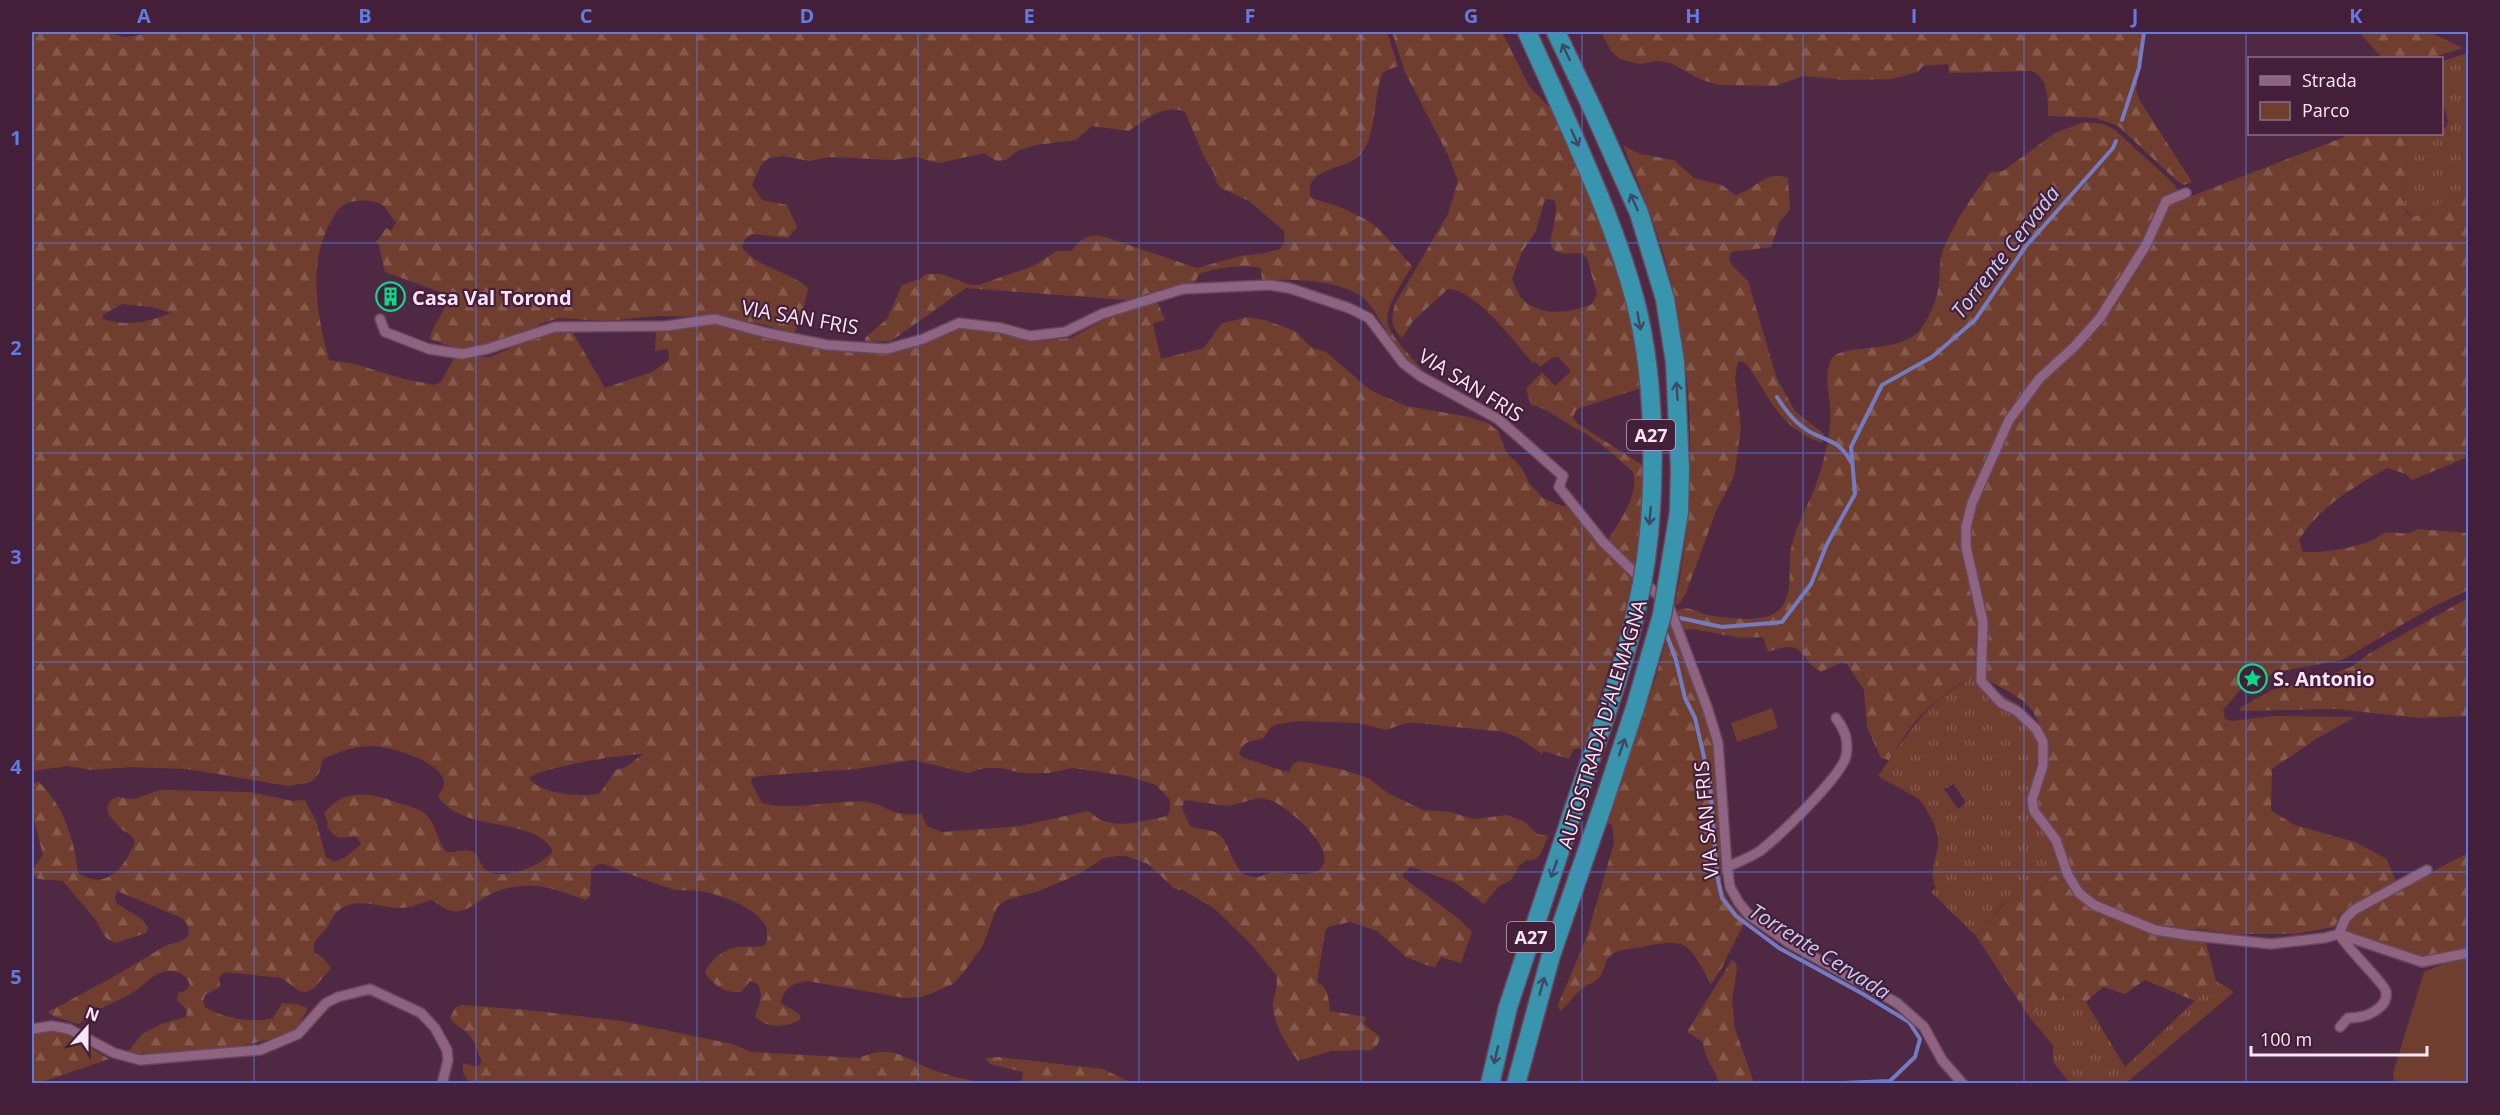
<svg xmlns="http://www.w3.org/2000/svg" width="2500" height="1115" viewBox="0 0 2500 1115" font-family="'Open Sans',sans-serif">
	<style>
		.grass { fill: url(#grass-tufts); fill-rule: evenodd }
		.forest { fill: url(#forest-firs); fill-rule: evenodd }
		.green { fill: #703e2e }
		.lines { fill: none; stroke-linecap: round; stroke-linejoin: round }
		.stream { stroke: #747bc1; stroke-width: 4 }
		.minor-casing { stroke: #68475f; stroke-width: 12 }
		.motorway-casing { stroke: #68475f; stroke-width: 21 }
		.minor { stroke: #8e6481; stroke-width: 9 }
		.motorway { stroke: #3895ad; stroke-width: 18 }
		.motorway-bridge-casing { stroke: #68475f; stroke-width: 21; stroke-linecap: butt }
		.motorway-bridge { stroke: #3895ad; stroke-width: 18 }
		.oneway { stroke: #3f4862 }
		.grid { fill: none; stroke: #607be1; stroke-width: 1.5; stroke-opacity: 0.55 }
		.labels { text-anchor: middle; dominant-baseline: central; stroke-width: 4.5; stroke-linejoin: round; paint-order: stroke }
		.shield { fill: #431f3a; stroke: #c5aabd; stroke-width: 1.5 }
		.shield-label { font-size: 18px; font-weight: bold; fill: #fde5f5 }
		.poi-label { font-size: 20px; font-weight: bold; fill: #fde5f5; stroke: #431f3a; text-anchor: start }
		.street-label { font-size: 20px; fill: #fde5f5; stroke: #431f3a }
		.water-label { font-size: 21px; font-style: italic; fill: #c6ccf3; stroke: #431f3a }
		.neatline { fill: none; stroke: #607be1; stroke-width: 2 }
		.grid-label { font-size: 20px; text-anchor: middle; font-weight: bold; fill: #607be1 }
	</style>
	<defs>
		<pattern id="grass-tufts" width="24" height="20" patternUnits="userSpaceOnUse" patternTransform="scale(1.5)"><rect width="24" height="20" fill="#703e2e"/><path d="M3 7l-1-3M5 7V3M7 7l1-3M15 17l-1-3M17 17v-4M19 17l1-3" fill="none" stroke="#855a4d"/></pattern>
		<pattern id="forest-firs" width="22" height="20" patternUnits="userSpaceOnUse" patternTransform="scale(1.5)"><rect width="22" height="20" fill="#703e2e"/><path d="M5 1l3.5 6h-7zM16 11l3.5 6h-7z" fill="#855a4d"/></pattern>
	</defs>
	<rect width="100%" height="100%" fill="#4f2944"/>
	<g class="grass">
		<path d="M2468,53V190L2412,218L2404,207L2402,198L2408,161L2434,134H2442V130L2446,127L2448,121L2442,100V61Z"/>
		<path d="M1973,678L2019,705L2034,723L2040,746L2028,802L2047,833L2063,869L2033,892L2006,901L1976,936L1931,892L1936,888C1927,872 1938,859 1938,842C1939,829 1927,809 1919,799L1878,776C1905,738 1928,698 1973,678ZM1954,784L1966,803L1958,809L1944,789Z"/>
		<path d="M2216,981L2234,992L2126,1083H2070L2053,1062V1045L2030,1018L2043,1003L2058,1002L2061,996L2079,997L2086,1002L2125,1067Z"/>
	</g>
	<g class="forest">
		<path d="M32,32H105L125,37L159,32H1387L1398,66L1383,72C1372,96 1378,139 1358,157C1342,171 1302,168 1311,198L1340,207L1365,219L1378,228L1412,266C1375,327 1380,320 1424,372C1404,362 1394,345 1383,325C1377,315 1370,303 1361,296C1337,279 1290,279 1262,280L1261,268C1241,264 1219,267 1199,274L1194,284L1160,290L1127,300L966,288L891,341L865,342V338L887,319L902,285L920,279L926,274H941L971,285H979L1033,266L1057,251H1072C1080,238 1089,233 1105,237L1197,268L1240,256L1266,253L1280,249L1285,241L1284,231L1249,201L1221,188L1217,183L1213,171L1204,157L1185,112C1165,103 1144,120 1129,131L1092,126L1076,140L1036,145L1017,151L1006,160L997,161L984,153L939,163L915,157L893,160L830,157L809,161L783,156L769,158L761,165L752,185L762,200L787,205L797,227L788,238L752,234L745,239L742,247C756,268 790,271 808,288L803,311L794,333L757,323L714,317L657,316L605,321L559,318L540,324L530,333L465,351L430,339C432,324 446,312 448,297L443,293L385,272L379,245L375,240H378L386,228L391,231L396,222C389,217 389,209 382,205C373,200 364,200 355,201C342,203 337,210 331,221C307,264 317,315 329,360L355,364L404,379L435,385L441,382L454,359L448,350L480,357H490L551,331L573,333L605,388L652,372L669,360L668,349L655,351L656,330L714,321L884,353L904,350L963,326L1003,333L1029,342L1071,338L1115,314L1157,301L1165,320L1153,323L1161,359L1204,348L1221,324L1247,317L1265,320L1295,331L1311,347L1326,352L1369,389L1383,396L1406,406L1465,416L1488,423L1498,431L1507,453L1522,468L1529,483L1543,498L1562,506L1575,507L1633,577L1619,635L1586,741L1582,749L1578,748L1573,750L1569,759L1543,751L1542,754L1519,738L1504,732L1418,723H1406L1386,730L1358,723L1300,721L1278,724L1271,727L1264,738C1249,743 1246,738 1239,754L1244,758L1284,771L1289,772L1293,764L1300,761L1344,770L1368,778L1388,793L1423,810L1450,812L1473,819L1507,815L1525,822L1537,834L1548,836L1541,853L1536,859L1525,861L1519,866L1511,880L1498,887L1484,904L1454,882L1411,867L1402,875L1405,879L1459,919L1472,932L1461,963L1441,957L1435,967H1432L1406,957L1377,931L1350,922L1328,927L1325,932L1317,982C1329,988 1328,998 1330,1011L1366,1017L1364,1024L1380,1037L1378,1044L1371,1050L1331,1051L1298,1061C1287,1046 1272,1022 1273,1003C1274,994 1279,985 1276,975L1252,945L1215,909L1183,890L1175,889L1148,864L1126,856H1118L1104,858L1079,874L1039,891L1006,900L997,907L983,945L964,972L953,984L922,997L905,998L807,981C792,983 784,988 781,1003L799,1014L801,1019C788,1028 765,1029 755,1016C760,1005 767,983 750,981L741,992C724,993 714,986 705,972C711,959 725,948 740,947C749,946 756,948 765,945C780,914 723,895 700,891C690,889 679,892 668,888C647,881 625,872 604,864L596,865L591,870L590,896L586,900C565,893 545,884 523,886C510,887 494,890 484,898C461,914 455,917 432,900C423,901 417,906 409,907C387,912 359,894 339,910C333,914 330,924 325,930C318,938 311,941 315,953L322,957L331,968L313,989L306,992L299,991L282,978L225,972L219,977L220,987L205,995L203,1001L205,1007C223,1018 253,1024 273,1018L282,1003L296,1004L308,1008L297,1029C259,1049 171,1055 127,1053L142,1034L161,1024L186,1017L187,1010L177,1000L178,993L185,991L190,985C187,978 185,974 177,972C156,967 149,983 132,993C114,1004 94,1008 79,1024L55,1017L48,1012C87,991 126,971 163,947C170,943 184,943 188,935C191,928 186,923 182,918L117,891L115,897L117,904L142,919L148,928L146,933L116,943L106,938L95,919L63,881L38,879L34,875V868L43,855L32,812V783L39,782C64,807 74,838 78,873C107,892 124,867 135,843L132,836L120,828L109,815L107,808L110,801L117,797L134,799L160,790L250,792L293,801L305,800L316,821L326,857L334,862L347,856L361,844L357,837C341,835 340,844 327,827L328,823L324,813C346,787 372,793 401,804C408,806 417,808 423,812C437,822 436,841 447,852C455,853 463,849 470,851C480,853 478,863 485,869C501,883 542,866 553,851C534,815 461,834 438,796C440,792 444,788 444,784C445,761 386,745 369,746C352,747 338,752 323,759L319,773L311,782L289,786L187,769L130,767L92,770L67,766L32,771ZM122,304L151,307L171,313C148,322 127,327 103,319V315ZM643,754L626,767L616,770L600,793C584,798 539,794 529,778C541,767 624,754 643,754ZM913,760L968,773L984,768H1001L1021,773H1049L1073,768L1128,776L1156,785L1170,800V810L1167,816C1147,820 1124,828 1104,821C1098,820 1094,814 1088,811L1020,826L942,832L927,826L921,813C894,819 888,805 866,802C832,799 796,812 762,803L751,782L752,778L759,776L856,769ZM1259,798C1263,799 1268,799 1272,801C1288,807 1334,847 1323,865C1321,869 1317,872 1313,873C1301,876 1288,873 1276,872C1268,872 1261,878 1254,877C1230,875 1232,841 1217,833C1209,829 1198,829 1190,826L1182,808L1185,800L1228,806Z"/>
		<path d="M1392,32H1502L1529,86L1548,106L1553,104L1620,272L1636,341L1641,388L1580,408L1576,410L1573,418L1578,424L1644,466L1640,529L1634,568L1608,540C1619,522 1640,494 1633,472C1613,454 1600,441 1577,429C1560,420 1550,409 1531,405L1526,389L1542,372L1555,386L1571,371L1558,357H1553L1540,367L1535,361L1533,363C1514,342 1476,289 1448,289L1413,321L1402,338C1390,325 1391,320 1395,304L1448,214L1458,181L1448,155L1405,72ZM1547,199L1554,200L1556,205C1557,235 1533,257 1581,253L1587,258L1597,294L1592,304C1572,313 1541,317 1523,300C1518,295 1515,285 1512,279L1522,252L1536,231L1544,202Z"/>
		<path d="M1601,32H2142L2136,90L2140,101L2192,182L2184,185L2176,180L2118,126L2096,118L2048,116C2048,100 2049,78 2032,71L1949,73L1948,64L1923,66L1918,72L1892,79L1846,80L1803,76L1776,86L1718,85L1697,78L1671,63L1657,61L1639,64L1620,59L1611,51Z"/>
		<path d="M2359,32H2429L2463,48L2434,57L2382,58Z"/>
		<path d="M2084,122L2104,124L2115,130L2174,184L2184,199L2342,138L2347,134H2435L2408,161L2402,198L2406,212L2412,218L2468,190V457L2412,480L2406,474L2387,468C2354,487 2320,506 2299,540L2303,552C2323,553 2355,548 2373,540C2377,538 2380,534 2385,533C2396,531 2408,537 2417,529L2468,533V590L2429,609L2342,660L2287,670L2256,680L2240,690L2223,710L2225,719L2232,721L2273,716L2355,717L2316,739L2272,769L2271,809L2273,812L2295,825L2355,842L2387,859L2396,882L2339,915L2338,921L2334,927L2295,934H2233L2199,929L2172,930L2105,906L2084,894L2034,806L2045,746L2044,732L2032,710L2023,701L2008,691L1985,679L1978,607L1975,668L1976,678C1960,679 1927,708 1916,721C1906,732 1898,747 1889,760L1881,758L1867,727L1864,690L1847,664L1840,663L1821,672C1796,657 1807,638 1768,652L1763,637L1741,638L1692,629L1681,631L1675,613C1686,602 1696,613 1708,615C1726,618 1765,624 1779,610C1796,592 1786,566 1792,545C1796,526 1807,507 1814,490C1822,469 1828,446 1830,423C1833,403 1822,379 1831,360C1840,342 1898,355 1919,331C1926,323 1935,305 1937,295C1941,280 1938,264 1943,250C1954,223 1973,194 1991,172L2003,171L2055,133Z"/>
		<path d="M1623,145L1640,154L1674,160L1694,178L1722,185L1735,195C1756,191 1764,169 1788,178L1790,210L1780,221L1771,247L1732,252L1729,258L1732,265L1748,281L1777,379L1795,411L1824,434L1822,443C1777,426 1773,401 1748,366L1742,361L1738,362L1735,377L1741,428L1734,476L1716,511L1686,593L1680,603L1675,605C1698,487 1696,368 1663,252C1652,216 1637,180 1623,145Z"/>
		<path d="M2468,598V716L2420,718L2335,709L2241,711L2240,708L2272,690L2318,679L2351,667L2370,653Z"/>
		<path d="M1671,623L1693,685L1713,731L1718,780L1721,882C1725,899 1732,907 1746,919L1721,969L1711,984C1689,945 1690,936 1642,947C1632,949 1618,949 1611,955C1604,962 1605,968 1601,975C1596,983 1589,983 1583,988C1574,995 1569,1004 1560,1011L1558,1005L1587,936L1614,843L1612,825L1607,823L1655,680Z"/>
		<path d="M2468,853V948L2420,960L2348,934L2345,930V923L2356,912Z"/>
		<path d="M2063,869L2076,893L2155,931L2204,935L2216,981L2195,1001L2145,980L2125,994L2103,987L2086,1002C2078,997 2070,995 2061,996L2055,1005L2043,1003L2030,1018L1976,936L2007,901L2033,892Z"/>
		<path d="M1732,960L1736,963L1737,968L1732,1000L1735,1029L1754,1083H1719C1714,1066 1705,1061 1703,1042L1687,1032Z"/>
		<path d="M462,1005L527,1010L622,1021L732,1044L751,1052L859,1058C889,1045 899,1054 926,1067C944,1075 966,1080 986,1083H469L463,1073V1063L477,1067L482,1062C478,1052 474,1038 465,1031C459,1026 454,1025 450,1018L455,1008Z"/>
		<path d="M49,1029L70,1035L109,1059L39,1083H32V1033Z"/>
		<path d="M999,1057L1103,1069L1132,1083H1006L1022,1080L1023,1072L990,1064L985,1058Z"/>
	</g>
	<g class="green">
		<path d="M1772,708L1778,728L1737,742L1731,723Z"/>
		<path d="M2468,956V1083H2394L2393,1073L2424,972L2453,960Z"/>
	</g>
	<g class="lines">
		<g class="stream">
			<path d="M2122,120L2139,68L2144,32"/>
			<path d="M1777,397C1786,411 1795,423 1810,432C1829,442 1839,440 1851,462"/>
			<path d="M1680,618L1722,627L1782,622L1811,584L1827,544L1855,494L1851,447L1882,385L1932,357L1975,320L2026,246L2113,148L2116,141"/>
			<path d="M1665,630L1676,660L1685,698L1695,718L1710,783L1717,875L1722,898L1736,916L1779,948L1863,994L1909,1022L1920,1039L1915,1057L1890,1081L1820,1084"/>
		</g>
		<defs>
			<g id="minor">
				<path d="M2186,193L2166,201L2146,245L2100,318L2074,347L2039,379L2009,420L1972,503L1966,527V547L1983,622L1981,681L2001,703L2017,711L2036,729L2043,742V765L2032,800L2034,811L2056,840L2068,875L2079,893L2094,905L2155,930L2187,935L2271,944L2324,938L2339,934"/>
				<path d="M380,319L385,332L429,349L462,354L487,349L555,327L666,326L715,319L767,333L827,345L887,349L923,339L959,323L1001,328L1030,336L1065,332L1102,314L1183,289L1269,285L1289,288L1349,308L1369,318L1403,363L1420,376L1498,419L1563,476L1559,487L1603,542L1669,606L1707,707L1718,743L1727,867L1730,887L1739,903L1749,915L1789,943L1897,1003L1924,1027L1942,1060L1963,1084"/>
				<path d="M1727,867C1738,862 1749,858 1760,851C1778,837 1841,777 1846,756C1849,741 1845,730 1836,718"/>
				<path d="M2339,934C2346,947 2386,985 2386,992C2387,999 2384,1004 2379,1008C2370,1016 2359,1018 2348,1018L2340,1027"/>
				<path d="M2339,934L2422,962L2468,953"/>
				<path d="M2339,934L2345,919L2354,910L2427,870"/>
				<path d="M32,1029L52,1026L69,1029L114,1053L140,1060L260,1050L298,1034L326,1003L338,997L370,989L421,1013L435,1028L447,1050L448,1060L442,1084"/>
			</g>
			<g id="motorway">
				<path d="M1527,32L1551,85"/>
				<path d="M1556,32L1593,110"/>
				<path d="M1490,1084L1508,1007L1579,793"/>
				<path d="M1516,1084L1551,955L1604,802"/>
			</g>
		</defs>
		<use href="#minor" class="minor-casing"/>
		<use href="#motorway" class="motorway-casing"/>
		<use href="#minor" class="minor"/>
		<use href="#motorway" class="motorway"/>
		<defs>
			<g id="motorway-bridge">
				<path d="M1551,85C1582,156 1615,225 1635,300C1658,387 1658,519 1637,607C1623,670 1600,732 1579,793"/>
				<path d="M1593,110L1639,213L1665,299L1675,362L1680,469L1679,512L1662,615L1635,708L1604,802"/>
			</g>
		</defs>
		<use href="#motorway-bridge" class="motorway-bridge-casing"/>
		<use href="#motorway-bridge" class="motorway-bridge"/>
	</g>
	<defs><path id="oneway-shaft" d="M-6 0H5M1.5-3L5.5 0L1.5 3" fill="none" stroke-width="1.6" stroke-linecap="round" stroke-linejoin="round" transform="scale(1.5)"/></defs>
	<g class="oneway">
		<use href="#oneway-shaft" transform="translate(1566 52) rotate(-115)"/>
		<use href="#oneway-shaft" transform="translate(1575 138) rotate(66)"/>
		<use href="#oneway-shaft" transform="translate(1634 202) rotate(-114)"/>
		<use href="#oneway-shaft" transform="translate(1639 321) rotate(80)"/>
		<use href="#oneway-shaft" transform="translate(1677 391) rotate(-94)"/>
		<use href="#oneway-shaft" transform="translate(1650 516) rotate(95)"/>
		<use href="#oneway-shaft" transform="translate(1622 747) rotate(-71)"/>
		<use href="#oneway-shaft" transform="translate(1554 869) rotate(109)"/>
		<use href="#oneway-shaft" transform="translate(1542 986) rotate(-74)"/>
		<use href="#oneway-shaft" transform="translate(1496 1055) rotate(103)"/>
	</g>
	<path class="grid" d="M254,32V1084M476,32V1084M697,32V1084M918,32V1084M1139,32V1084M1361,32V1084M1582,32V1084M1803,32V1084M2024,32V1084M2246,32V1084M32,243H2468M32,453H2468M32,662H2468M32,872H2468"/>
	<defs>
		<symbol id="building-ring" viewBox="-11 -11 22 22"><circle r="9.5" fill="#431f3a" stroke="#0ad98b" stroke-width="1.5"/><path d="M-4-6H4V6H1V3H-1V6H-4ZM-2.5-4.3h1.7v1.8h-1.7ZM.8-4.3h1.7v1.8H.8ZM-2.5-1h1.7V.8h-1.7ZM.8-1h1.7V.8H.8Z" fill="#0ad98b"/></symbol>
		<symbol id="sight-ring" viewBox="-11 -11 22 22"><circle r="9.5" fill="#431f3a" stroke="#0ad98b" stroke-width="1.5"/><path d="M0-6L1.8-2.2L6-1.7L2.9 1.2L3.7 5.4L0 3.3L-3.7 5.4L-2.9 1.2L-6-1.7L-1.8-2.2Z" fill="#0ad98b"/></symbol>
	</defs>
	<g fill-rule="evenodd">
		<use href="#building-ring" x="374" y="280" width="33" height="33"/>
		<use href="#sight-ring" x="2236" y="662" width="33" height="33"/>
	</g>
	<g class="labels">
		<g class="shield">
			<rect x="1627" y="420" width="48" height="30" rx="4.5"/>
			<rect x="1507" y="922" width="48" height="30" rx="4.5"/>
		</g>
		<g class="shield-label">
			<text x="1651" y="435">A27</text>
			<text x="1531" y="937">A27</text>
		</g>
		<g class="poi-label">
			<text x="412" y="297">Casa Val Torond</text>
			<text x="2273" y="678">S. Antonio</text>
		</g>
		<g class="street-label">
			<text transform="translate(800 317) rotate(10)">VIA SAN FRIS</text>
			<text transform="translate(1471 385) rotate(32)">VIA SAN FRIS</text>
			<text transform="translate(1602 724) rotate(-73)">AUTOSTRADA D'ALEMAGNA</text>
			<text transform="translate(1706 820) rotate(-95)">VIA SAN FRIS</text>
		</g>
		<g class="water-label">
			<text transform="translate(2005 252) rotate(-52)">Torrente Cervada</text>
			<text transform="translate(1820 951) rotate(32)">Torrente Cervada</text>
		</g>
	</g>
	<rect width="2500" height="1115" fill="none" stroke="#431f3a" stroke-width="66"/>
	<rect x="2248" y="57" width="195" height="78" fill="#431f3a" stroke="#8d6e85" stroke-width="1.5"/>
	<rect x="2260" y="76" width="30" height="9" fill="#8e6481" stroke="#8d6e85" stroke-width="1.5"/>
	<text x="2302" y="87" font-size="18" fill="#fde5f5">Strada</text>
	<rect x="2260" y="102" width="30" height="18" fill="#703e2e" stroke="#8d6e85" stroke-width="1.5"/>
	<text x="2302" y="117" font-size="18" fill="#fde5f5">Parco</text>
	<g transform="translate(87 1028) rotate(21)" stroke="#431f3a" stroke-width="4.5" paint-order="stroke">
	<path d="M0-4.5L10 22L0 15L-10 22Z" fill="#fde5f5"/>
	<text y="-9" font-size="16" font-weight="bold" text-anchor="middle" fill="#fde5f5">N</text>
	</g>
	<path d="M2251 1046v9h176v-9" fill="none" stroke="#fde5f5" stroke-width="3"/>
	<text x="2260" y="1046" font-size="18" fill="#fde5f5" stroke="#431f3a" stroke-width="4.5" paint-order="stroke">100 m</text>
	<rect x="33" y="33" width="2434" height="1049" class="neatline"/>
	<g class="grid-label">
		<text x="144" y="23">A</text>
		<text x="365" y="23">B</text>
		<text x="586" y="23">C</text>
		<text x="807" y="23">D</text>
		<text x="1029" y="23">E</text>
		<text x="1250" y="23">F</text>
		<text x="1471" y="23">G</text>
		<text x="1693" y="23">H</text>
		<text x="1914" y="23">I</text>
		<text x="2135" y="23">J</text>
		<text x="2356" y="23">K</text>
		<text x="16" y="145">1</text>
		<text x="16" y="355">2</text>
		<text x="16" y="564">3</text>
		<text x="16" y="774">4</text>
		<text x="16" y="984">5</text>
	</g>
</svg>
